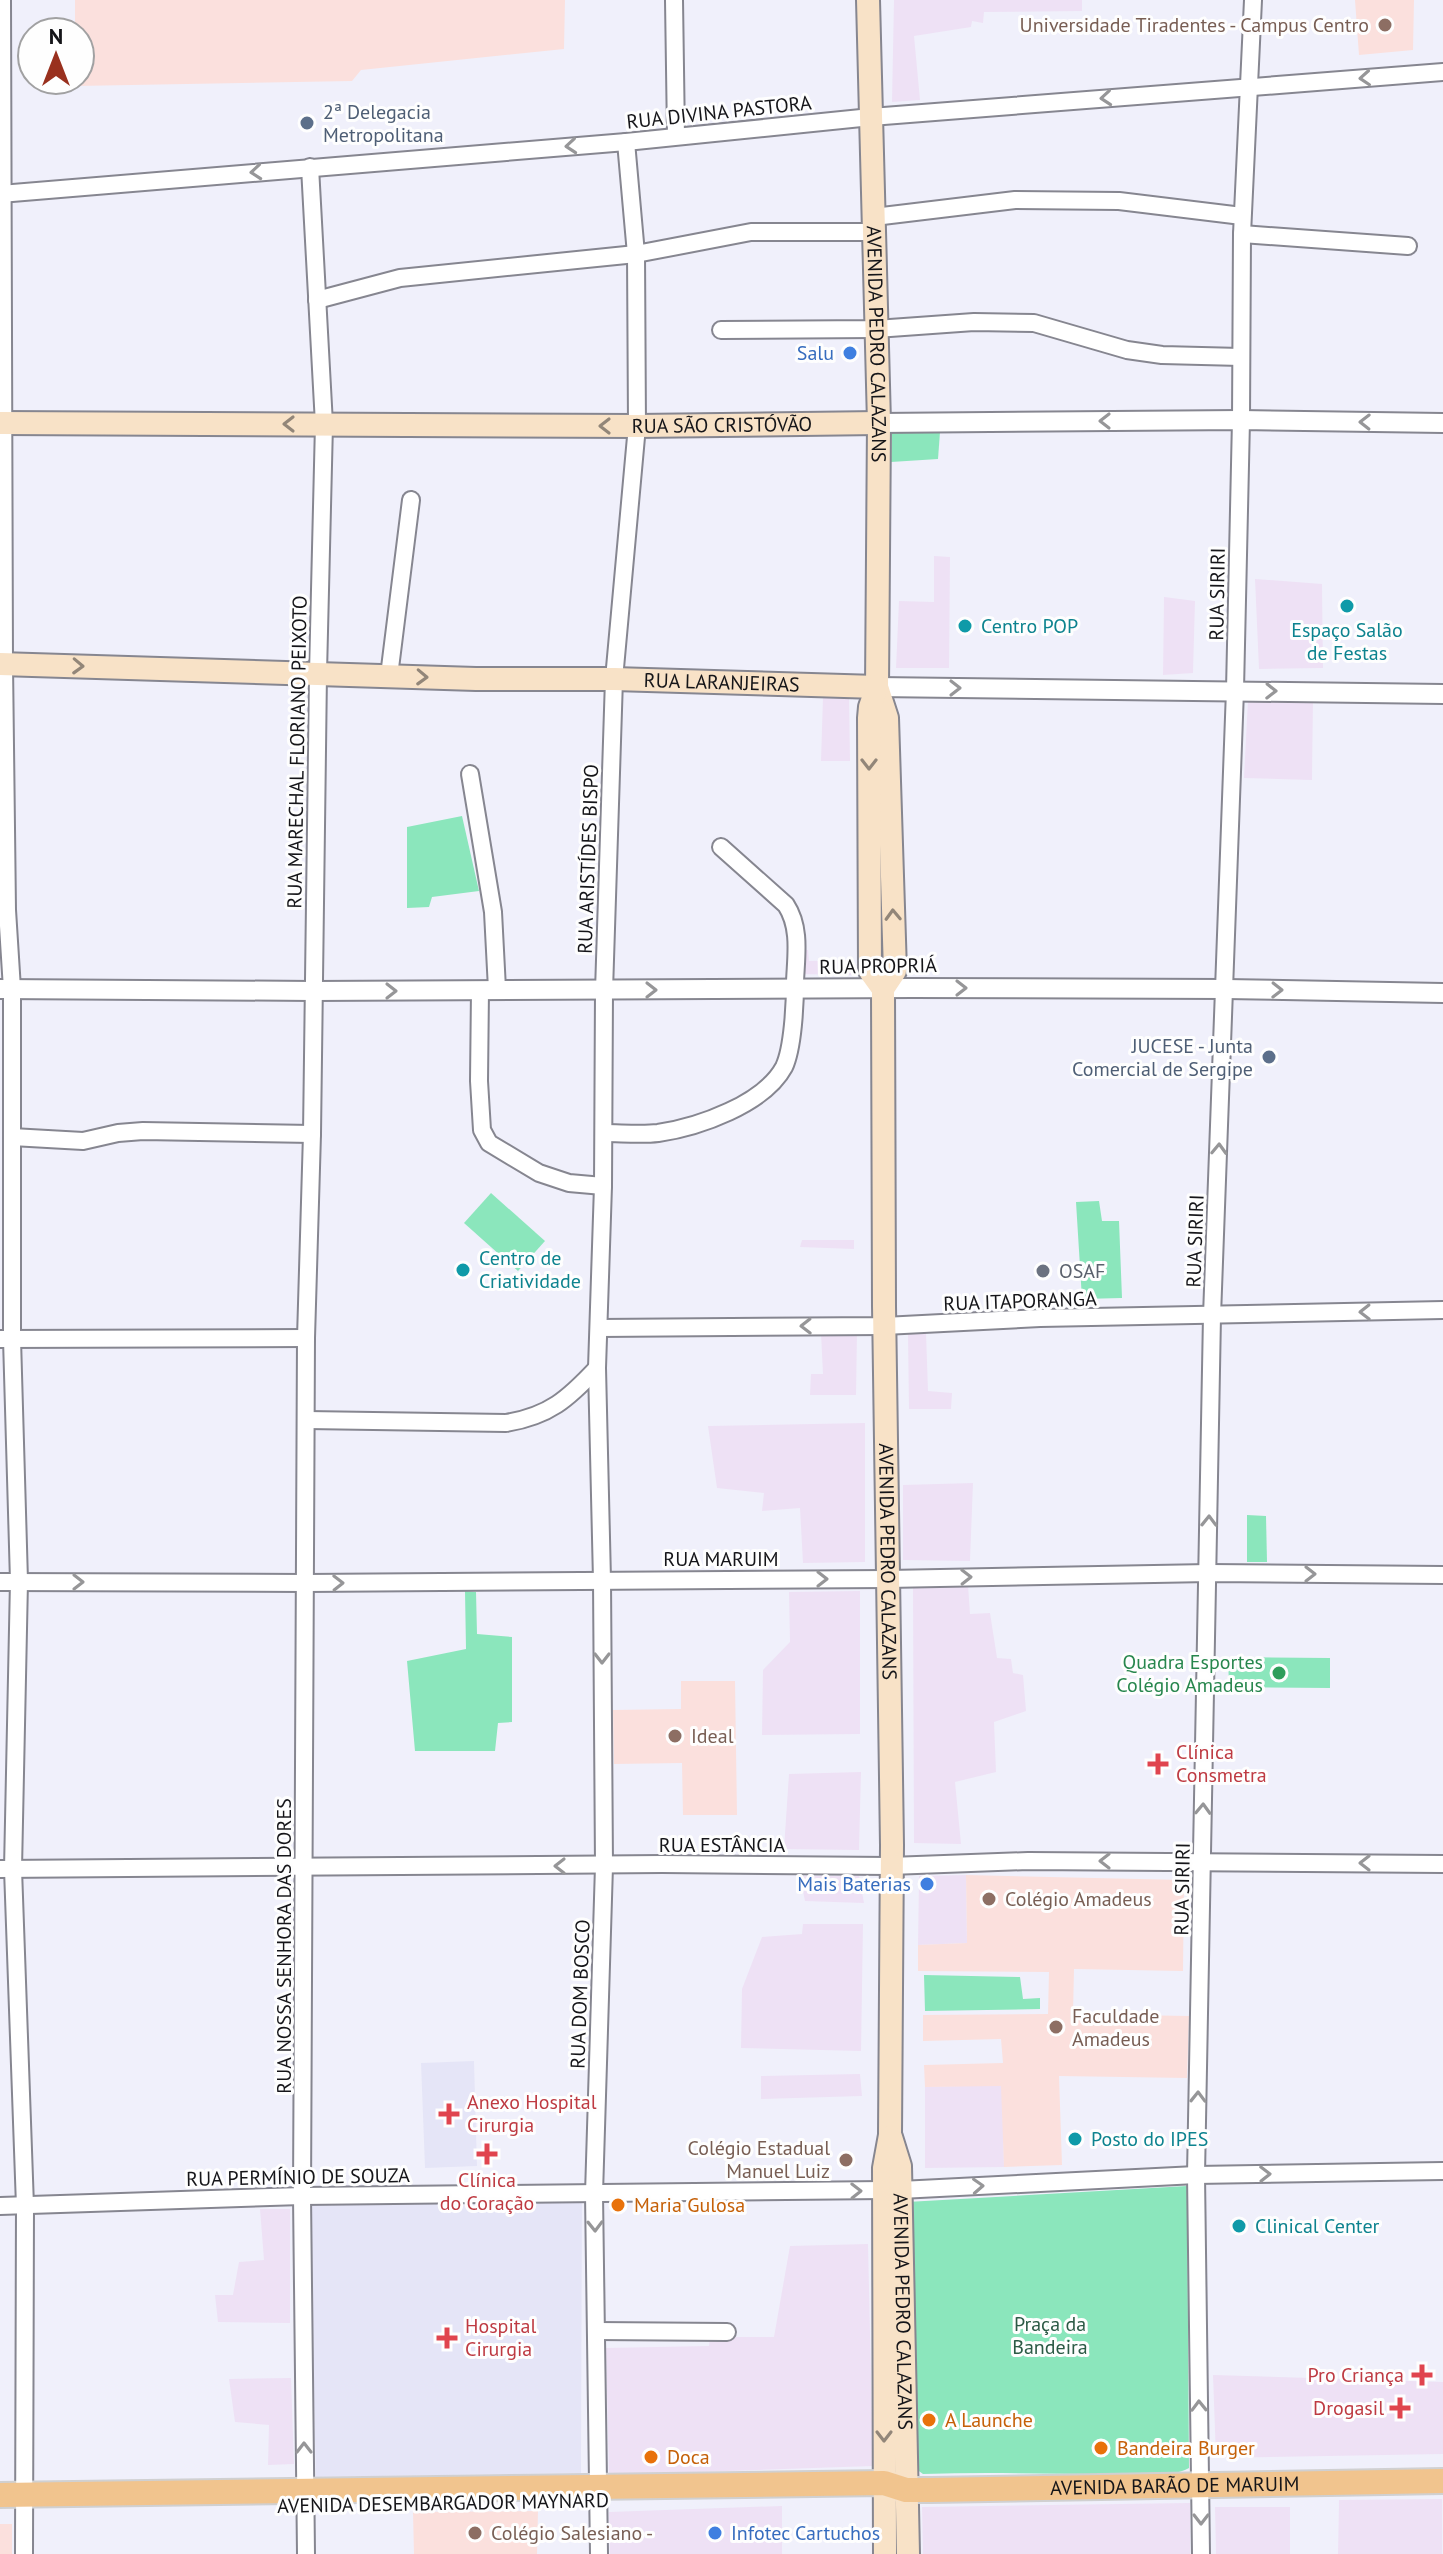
<svg xmlns="http://www.w3.org/2000/svg" width="1443" height="2554" viewBox="0 0 1443 2554" font-family="'PT Sans',sans-serif">
	<style>
		.commercial { fill: #eee1f5 }
		.built { fill: #e5e5f7 }
		.education { fill: #fbe0dd }
		.green { fill: #8be6bc }
		.lines { fill: none; stroke-linecap: round; stroke-linejoin: round }
		.minor-casing { stroke: #868690; stroke-width: 20 }
		.tertiary-casing { stroke: #868690; stroke-width: 22 }
		.secondary-casing { stroke: #868690; stroke-width: 26 }
		.primary-casing { stroke: #d0d0d1; stroke-width: 28 }
		.minor { stroke: #fff; stroke-width: 16 }
		.tertiary { stroke: #fff; stroke-width: 18 }
		.secondary { stroke: #f8e2c7; stroke-width: 22 }
		.primary { stroke: #f1c48e; stroke-width: 24 }
		.oneway { stroke: #969698 }
		.oneway2 { stroke: #928679 }
		.education-dot { fill: #8d6e63; stroke: #fefefe; stroke-width: 3 }
		.service-dot { fill: #5c6f8a; stroke: #fefefe; stroke-width: 3 }
		.shop-dot { fill: #3f7fe0; stroke: #fefefe; stroke-width: 3 }
		.culture-dot { fill: #0f9aa8; stroke: #fefefe; stroke-width: 3 }
		.worship-dot { fill: #6b7280; stroke: #fefefe; stroke-width: 3 }
		.leisure-dot { fill: #2e9e5b; stroke: #fefefe; stroke-width: 3 }
		.health-dot { fill: #e0444e; stroke: #fefefe; stroke-width: 3 }
		.food-dot { fill: #e8710a; stroke: #fefefe; stroke-width: 3 }
		.labels { text-anchor: middle; dominant-baseline: central; stroke-width: 6; stroke-linejoin: round; paint-order: stroke }
		.education-label { font-size: 20px; fill: #785e54; stroke: #fefefe; text-anchor: start }
		.service-label { font-size: 20px; fill: #4e5e75; stroke: #fefefe; text-anchor: start }
		.street-label { font-size: 20px; fill: #151519; stroke: #fefefe }
		.shop-label { font-size: 20px; fill: #366cbe; stroke: #fefefe; text-anchor: end }
		.culture-label { font-size: 20px; fill: #0d838f; stroke: #fefefe; text-anchor: start }
		.worship-label { font-size: 20px; fill: #5b616d; stroke: #fefefe; text-anchor: start }
		.leisure-label { font-size: 20px; fill: #27864d; stroke: #fefefe; text-anchor: end }
		.health-label { font-size: 20px; fill: #be3a42; stroke: #fefefe; text-anchor: start }
		.food-label { font-size: 20px; fill: #c56008; stroke: #fefefe; text-anchor: start }
		.park-label { font-size: 20px; fill: #2b5a45; stroke: #fefefe }
	</style>
	<rect width="100%" height="100%" fill="#f0f0fb"/>
	<g class="commercial">
		<path d="M894,0H1082V11L984,12L983,23L972,21L971,27L914,36L920,100L892,102Z"/>
		<path d="M934,556L950,557L949,668H896L899,601L934,602Z"/>
		<path d="M1255,579L1322,584L1323,668L1259,669Z"/>
		<path d="M1164,597L1195,601L1193,673L1163,675Z"/>
		<path d="M849,695L850,761H821L823,696Z"/>
		<path d="M1248,700H1313L1312,780L1244,778Z"/>
		<path d="M798,950H808L809,961L854,960V975L798,974Z"/>
		<path d="M802,1240H854V1249L800,1247Z"/>
		<path d="M857,1331L856,1395H810L811,1374H823L821,1333Z"/>
		<path d="M926,1333L928,1391L952,1393L951,1409H909L908,1334Z"/>
		<path d="M865,1423V1562L803,1563L800,1508L762,1511L764,1493L717,1488L708,1426Z"/>
		<path d="M973,1483L970,1561L903,1560V1485Z"/>
		<path d="M968,1585L970,1614L990,1613L997,1658L1011,1659L1013,1673L1023,1675L1026,1711L994,1722L996,1772L955,1782L961,1844L914,1843L913,1588Z"/>
		<path d="M860,1591V1734L762,1735L763,1670L790,1642L789,1592Z"/>
		<path d="M861,1772L859,1850L784,1849L789,1774Z"/>
		<path d="M966,1875L967,1943L918,1945L919,1876Z"/>
		<path d="M800,1876H859L864,1903L805,1901Z"/>
		<path d="M803,1924H863L861,2051L741,2048L742,1989L762,1937L802,1934Z"/>
		<path d="M860,2074L862,2096L761,2099V2076Z"/>
		<path d="M1002,2085L1004,2167L925,2168V2087Z"/>
		<path d="M260,2209H290V2323L218,2322L215,2295H233L239,2262L264,2260Z"/>
		<path d="M868,2244L873,2466L609,2475L606,2348L709,2346L710,2337H774L790,2246Z"/>
		<path d="M1213,2375L1443,2382V2454L1216,2458Z"/>
		<path d="M291,2378L294,2464L268,2465L269,2425L235,2422L229,2379Z"/>
		<path d="M1442,2499V2554H1338L1339,2500Z"/>
		<path d="M1190,2503V2554H923L922,2507Z"/>
		<path d="M782,2506V2554H610L609,2512Z"/>
		<path d="M1215,2507H1290V2554H1216Z"/>
	</g>
	<g class="built">
		<path d="M474,2061L477,2166L425,2168L421,2063Z"/>
		<path d="M582,2194L581,2473L316,2477L309,2203Z"/>
	</g>
	<g class="education">
		<path d="M75,0H565L564,49L361,70L352,81L76,86V80H80V32H75Z"/>
		<path d="M1355,0H1414L1413,50L1359,55Z"/>
		<path d="M681,1681H735L737,1815H683L682,1763L614,1764L613,1710L681,1709Z"/>
		<path d="M966,1875L1184,1880L1183,1971L1074,1969L1073,2014L1189,2016L1187,2078L1059,2076L1062,2165L1004,2167L1001,2086L925,2087L924,2065L1003,2063L1001,2039L923,2041V2015L1048,2014L1049,1972L918,1971V1945L967,1943Z"/>
		<path d="M538,2511L537,2554H414L413,2512Z"/>
		<rect x="0" y="2524" width="12" height="30"/>
	</g>
	<g class="green">
		<path d="M892,432H940L938,459L891,462Z"/>
		<path d="M462,816L479,891L432,897L429,907L407,908V827Z"/>
		<path d="M491,1193L545,1241L518,1271L464,1223Z"/>
		<path d="M1099,1201L1102,1221H1119L1122,1298L1082,1299L1076,1202Z"/>
		<path d="M1247,1515L1266,1516L1267,1562H1247Z"/>
		<path d="M465,1591L476,1592L477,1634L512,1637V1722L498,1723L495,1751H415L407,1661L466,1649Z"/>
		<path d="M1228,1657L1330,1658V1688L1229,1687Z"/>
		<path d="M924,1975L1020,1977L1023,1999L1040,1998V2009L925,2011Z"/>
		<path d="M1187,2186L1189,2468C1169,2479 1138,2474 1116,2474C1051,2474 987,2472 923,2474L916,2469L907,2202Z"/>
	</g>
	<g class="lines">
		<defs>
			<g id="minor">
				<path d="M2,0L4,664L7,910L12,989V1339L19,1581L13,1869L25,2206L24,2554"/>
				<path d="M674,0L676,136"/>
				<path d="M0,194L626,142L871,117L1443,72"/>
				<path d="M874,217L1015,200L1119,201L1242,216"/>
				<path d="M1242,234L1408,246"/>
				<path d="M317,300L400,278L636,254L751,232H875"/>
				<path d="M721,330L876,329L974,322L1034,323L1127,350L1162,355L1241,357"/>
				<path d="M389,676L411,500"/>
				<path d="M470,774L493,912L497,989"/>
				<path d="M480,990L479,1081L482,1130L489,1143L539,1173L569,1183L603,1186"/>
				<path d="M604,1133C621,1133 641,1135 658,1133C699,1127 764,1104 784,1067C793,1048 795,1004 795,982C796,956 801,928 786,905L721,847"/>
				<path d="M12,1137L83,1141L118,1133L143,1131L312,1134"/>
				<path d="M599,1328L884,1326L1040,1318L1443,1310"/>
				<path d="M0,1339L306,1338"/>
				<path d="M307,1420L506,1423C549,1416 568,1399 597,1368"/>
				<path d="M0,1582L306,1583L888,1579L1209,1573L1443,1575"/>
				<path d="M0,1869L662,1864L890,1866L1028,1861L1443,1864"/>
				<path d="M900,2190L1196,2175L1443,2171"/>
				<path d="M0,2206L302,2196L884,2190"/>
				<path d="M596,2331L727,2332"/>
				<path d="M306,2554L302,2196L306,1338L312,1134L318,673L324,424L310,167"/>
				<path d="M599,2554L594,2194L604,1866L602,1580L597,1368L603,1186L604,991L614,679L637,426L636,254L626,142"/>
				<path d="M1201,2554L1196,2175L1212,1316L1235,690L1241,420L1242,234L1253,0"/>
			</g>
			<g id="tertiary">
				<path d="M879,423L1241,420L1443,423"/>
				<path d="M877,687L1443,694"/>
				<path d="M0,989L313,991L912,988L1226,989L1443,993"/>
			</g>
			<g id="secondary">
				<path id="s1" d="M868,0L879,423L877,687L887,718L895,971L883,989"/>
				<path id="s2" d="M0,423L637,426L879,423"/>
				<path id="s3" d="M0,664L476,679H614L877,687"/>
				<path id="s4" d="M877,687L870,707L869,718L870,971L883,989L884,1306L892,1845L890,2135L884,2168L885,2554"/>
				<path id="s5" d="M891,2137L900,2166L908,2554"/>
			</g>
			<g id="primary">
				<path id="s6" d="M0,2495L884,2483L906,2490H931L1443,2481"/>
			</g>
		</defs>
		<use href="#minor" class="minor-casing"/>
		<use href="#tertiary" class="tertiary-casing"/>
		<use href="#secondary" class="secondary-casing"/>
		<use href="#primary" class="primary-casing"/>
		<use href="#minor" class="minor"/>
		<use href="#tertiary" class="tertiary"/>
		<use href="#secondary" class="secondary"/>
		<use href="#primary" class="primary"/>
	</g>
	<defs><path id="oneway-chevron" d="M-2-3.5L2.5 0L-2 3.5" fill="none" stroke-width="1.6" stroke-linecap="round" stroke-linejoin="round" transform="scale(2)"/></defs>
	<g class="oneway">
		<use href="#oneway-chevron" transform="translate(1365 78) rotate(176)"/>
		<use href="#oneway-chevron" transform="translate(1106 98) rotate(175)"/>
		<use href="#oneway-chevron" transform="translate(571 146) rotate(175)"/>
		<use href="#oneway-chevron" transform="translate(256 172) rotate(175)"/>
		<use href="#oneway-chevron" transform="translate(1105 421) rotate(180)"/>
		<use href="#oneway-chevron" transform="translate(1365 422) rotate(-179)"/>
		<use href="#oneway-chevron" transform="translate(955 688)"/>
		<use href="#oneway-chevron" transform="translate(1271 691) rotate(1)"/>
		<use href="#oneway-chevron" transform="translate(961 988)"/>
		<use href="#oneway-chevron" transform="translate(651 990)"/>
		<use href="#oneway-chevron" transform="translate(1277 990) rotate(1)"/>
		<use href="#oneway-chevron" transform="translate(391 991)"/>
		<use href="#oneway-chevron" transform="translate(1219 1149) rotate(-88)"/>
		<use href="#oneway-chevron" transform="translate(1365 1312) rotate(179)"/>
		<use href="#oneway-chevron" transform="translate(806 1326) rotate(179)"/>
		<use href="#oneway-chevron" transform="translate(1209 1521) rotate(-89)"/>
		<use href="#oneway-chevron" transform="translate(1310 1574)"/>
		<use href="#oneway-chevron" transform="translate(966 1577) rotate(-1)"/>
		<use href="#oneway-chevron" transform="translate(822 1579)"/>
		<use href="#oneway-chevron" transform="translate(78 1582)"/>
		<use href="#oneway-chevron" transform="translate(338 1583) rotate(-1)"/>
		<use href="#oneway-chevron" transform="translate(602 1658) rotate(90)"/>
		<use href="#oneway-chevron" transform="translate(1203 1809) rotate(-88)"/>
		<use href="#oneway-chevron" transform="translate(1105 1861) rotate(-180)"/>
		<use href="#oneway-chevron" transform="translate(1365 1863) rotate(-180)"/>
		<use href="#oneway-chevron" transform="translate(560 1866) rotate(180)"/>
		<use href="#oneway-chevron" transform="translate(1198 2097) rotate(-89)"/>
		<use href="#oneway-chevron" transform="translate(1265 2174) rotate(-1)"/>
		<use href="#oneway-chevron" transform="translate(978 2186) rotate(-3)"/>
		<use href="#oneway-chevron" transform="translate(856 2191) rotate(-1)"/>
		<use href="#oneway-chevron" transform="translate(595 2226) rotate(89)"/>
		<use href="#oneway-chevron" transform="translate(1199 2406) rotate(-91)"/>
		<use href="#oneway-chevron" transform="translate(304 2448) rotate(-90)"/>
		<use href="#oneway-chevron" transform="translate(1201 2519) rotate(90)"/>
	</g>
	<g class="oneway2">
		<use href="#oneway-chevron" transform="translate(289 424) rotate(-180)"/>
		<use href="#oneway-chevron" transform="translate(605 426) rotate(-180)"/>
		<use href="#oneway-chevron" transform="translate(78 666) rotate(2)"/>
		<use href="#oneway-chevron" transform="translate(422 677) rotate(2)"/>
		<use href="#oneway-chevron" transform="translate(869 764) rotate(90)"/>
		<use href="#oneway-chevron" transform="translate(893 915) rotate(-92)"/>
		<use href="#oneway-chevron" transform="translate(884 2436) rotate(90)"/>
	</g>
	<g class="education-dot">
		<circle cx="1385" cy="25" r="8"/>
		<circle cx="675" cy="1736" r="8"/>
		<circle cx="989" cy="1899" r="8"/>
		<circle cx="1056" cy="2027" r="8"/>
		<circle cx="846" cy="2160" r="8"/>
		<circle cx="475" cy="2533" r="8"/>
	</g>
	<g class="service-dot">
		<circle cx="307" cy="123" r="8"/>
		<circle cx="1269" cy="1057" r="8"/>
	</g>
	<g class="shop-dot">
		<circle cx="850" cy="353" r="8"/>
		<circle cx="927" cy="1884" r="8"/>
		<circle cx="715" cy="2533" r="8"/>
	</g>
	<g class="culture-dot">
		<circle cx="1347" cy="606" r="8"/>
		<circle cx="965" cy="626" r="8"/>
		<circle cx="463" cy="1270" r="8"/>
		<circle cx="1075" cy="2139" r="8"/>
		<circle cx="1239" cy="2226" r="8"/>
	</g>
	<circle class="worship-dot" cx="1043" cy="1271" r="8"/>
	<circle class="leisure-dot" cx="1279" cy="1673" r="8"/>
	<g class="health-dot">
		<path d="M1154 1752h8v8h8v8h-8v8h-8v-8h-8v-8h8z"/>
		<path d="M445 2102h8v8h8v8h-8v8h-8v-8h-8v-8h8z"/>
		<path d="M483 2142h8v8h8v8h-8v8h-8v-8h-8v-8h8z"/>
		<path d="M443 2326h8v8h8v8h-8v8h-8v-8h-8v-8h8z"/>
		<path d="M1418 2363h8v8h8v8h-8v8h-8v-8h-8v-8h8z"/>
		<path d="M1396 2396h8v8h8v8h-8v8h-8v-8h-8v-8h8z"/>
	</g>
	<g class="food-dot">
		<circle cx="618" cy="2205" r="8"/>
		<circle cx="929" cy="2420" r="8"/>
		<circle cx="1101" cy="2448" r="8"/>
		<circle cx="651" cy="2457" r="8"/>
	</g>
	<g class="labels">
		<g class="education-label">
			<text x="1369" y="25" text-anchor="end">Universidade Tiradentes - Campus Centro</text>
			<text x="691" y="1736">Ideal</text>
			<text x="1005" y="1899">Colégio Amadeus</text>
			<text x="1072" y="2016">Faculdade<tspan x="1072" dy="23">Amadeus</tspan></text>
			<text x="830" y="2148" text-anchor="end">Colégio Estadual<tspan x="830" dy="23">Manuel Luiz</tspan></text>
			<text x="491" y="2533">Colégio Salesiano -</text>
		</g>
		<g class="service-label">
			<text x="323" y="112">2ª Delegacia<tspan x="323" dy="23">Metropolitana</tspan></text>
			<text x="1253" y="1046" text-anchor="end">JUCESE - Junta<tspan x="1253" dy="23">Comercial de Sergipe</tspan></text>
		</g>
		<g class="street-label">
			<text transform="translate(719 112) rotate(-6)">RUA DIVINA PASTORA</text>
			<text stroke="none"><textPath href="#s1" startOffset="344">AVENIDA PEDRO CALAZANS</textPath></text>
			<text stroke="none"><textPath href="#s2" startOffset="722">RUA SÃO CRISTÓVÃO</textPath></text>
			<text transform="translate(1217 594) rotate(-89)">RUA SIRIRI</text>
			<text stroke="none"><textPath href="#s3" startOffset="722">RUA LARANJEIRAS</textPath></text>
			<text transform="translate(297 752) rotate(-89)">RUA MARECHAL FLORIANO PEIXOTO</text>
			<text transform="translate(588 859) rotate(-88)">RUA ARISTÍDES BISPO</text>
			<text transform="translate(878 966) rotate(-1)">RUA PROPRIÁ</text>
			<text transform="translate(1195 1241) rotate(-88)">RUA SIRIRI</text>
			<text transform="translate(1020 1301) rotate(-2)">RUA ITAPORANGA</text>
			<text x="721" y="1559">RUA MARUIM</text>
			<text stroke="none"><textPath href="#s4" startOffset="880">AVENIDA PEDRO CALAZANS</textPath></text>
			<text x="722" y="1845">RUA ESTÂNCIA</text>
			<text transform="translate(1182 1889) rotate(-89)">RUA SIRIRI</text>
			<text transform="translate(284 1946) rotate(-90)">RUA NOSSA SENHORA DAS DORES</text>
			<text transform="translate(580 1994) rotate(-88)">RUA DOM BOSCO</text>
			<text transform="translate(298 2177) rotate(-1)">RUA PERMÍNIO DE SOUZA</text>
			<text stroke="none"><textPath href="#s5" startOffset="176">AVENIDA PEDRO CALAZANS</textPath></text>
			<text stroke="none"><textPath href="#s6" startOffset="1176">AVENIDA BARÃO DE MARUIM</textPath></text>
			<text transform="translate(443 2503) rotate(-1)">AVENIDA DESEMBARGADOR MAYNARD</text>
		</g>
		<g class="shop-label">
			<text x="834" y="353">Salu</text>
			<text x="911" y="1884">Mais Baterias</text>
			<text x="731" y="2533" text-anchor="start">Infotec Cartuchos</text>
		</g>
		<g class="culture-label">
			<text x="981" y="626">Centro POP</text>
			<text x="1347" y="630" text-anchor="middle">Espaço Salão<tspan x="1347" dy="23">de Festas</tspan></text>
			<text x="479" y="1258">Centro de<tspan x="479" dy="23">Criatividade</tspan></text>
			<text x="1091" y="2139">Posto do IPES</text>
			<text x="1255" y="2226">Clinical Center</text>
		</g>
		<g class="worship-label">
			<text x="1059" y="1271">OSAF</text>
		</g>
		<g class="leisure-label">
			<text x="1263" y="1662">Quadra Esportes<tspan x="1263" dy="23">Colégio Amadeus</tspan></text>
		</g>
		<g class="health-label">
			<text x="1176" y="1752">Clínica<tspan x="1176" dy="23">Consmetra</tspan></text>
			<text x="467" y="2102">Anexo Hospital<tspan x="467" dy="23">Cirurgia</tspan></text>
			<text x="487" y="2180" text-anchor="middle">Clínica<tspan x="487" dy="23">do Coração</tspan></text>
			<text x="465" y="2326">Hospital<tspan x="465" dy="23">Cirurgia</tspan></text>
			<text x="1404" y="2375" text-anchor="end">Pro Criança</text>
			<text x="1384" y="2408" text-anchor="end">Drogasil</text>
		</g>
		<g class="food-label">
			<text x="634" y="2205">Maria Gulosa</text>
			<text x="945" y="2420">A Launche</text>
			<text x="1117" y="2448">Bandeira Burger</text>
			<text x="667" y="2457">Doca</text>
		</g>
		<g class="park-label">
			<text x="1050" y="2324">Praça da<tspan x="1050" dy="23">Bandeira</tspan></text>
		</g>
	</g>
	<g transform="translate(56 56)"><circle r="38" fill="#fefefe" stroke="#a1a1a2" stroke-width="2"/>
	<path d="M0-6L14 30L0 20L-14 30Z" fill="#99301e"/>
	<text y="-12" font-size="22" font-weight="bold" text-anchor="middle" fill="#151519">N</text>
	</g>
</svg>
